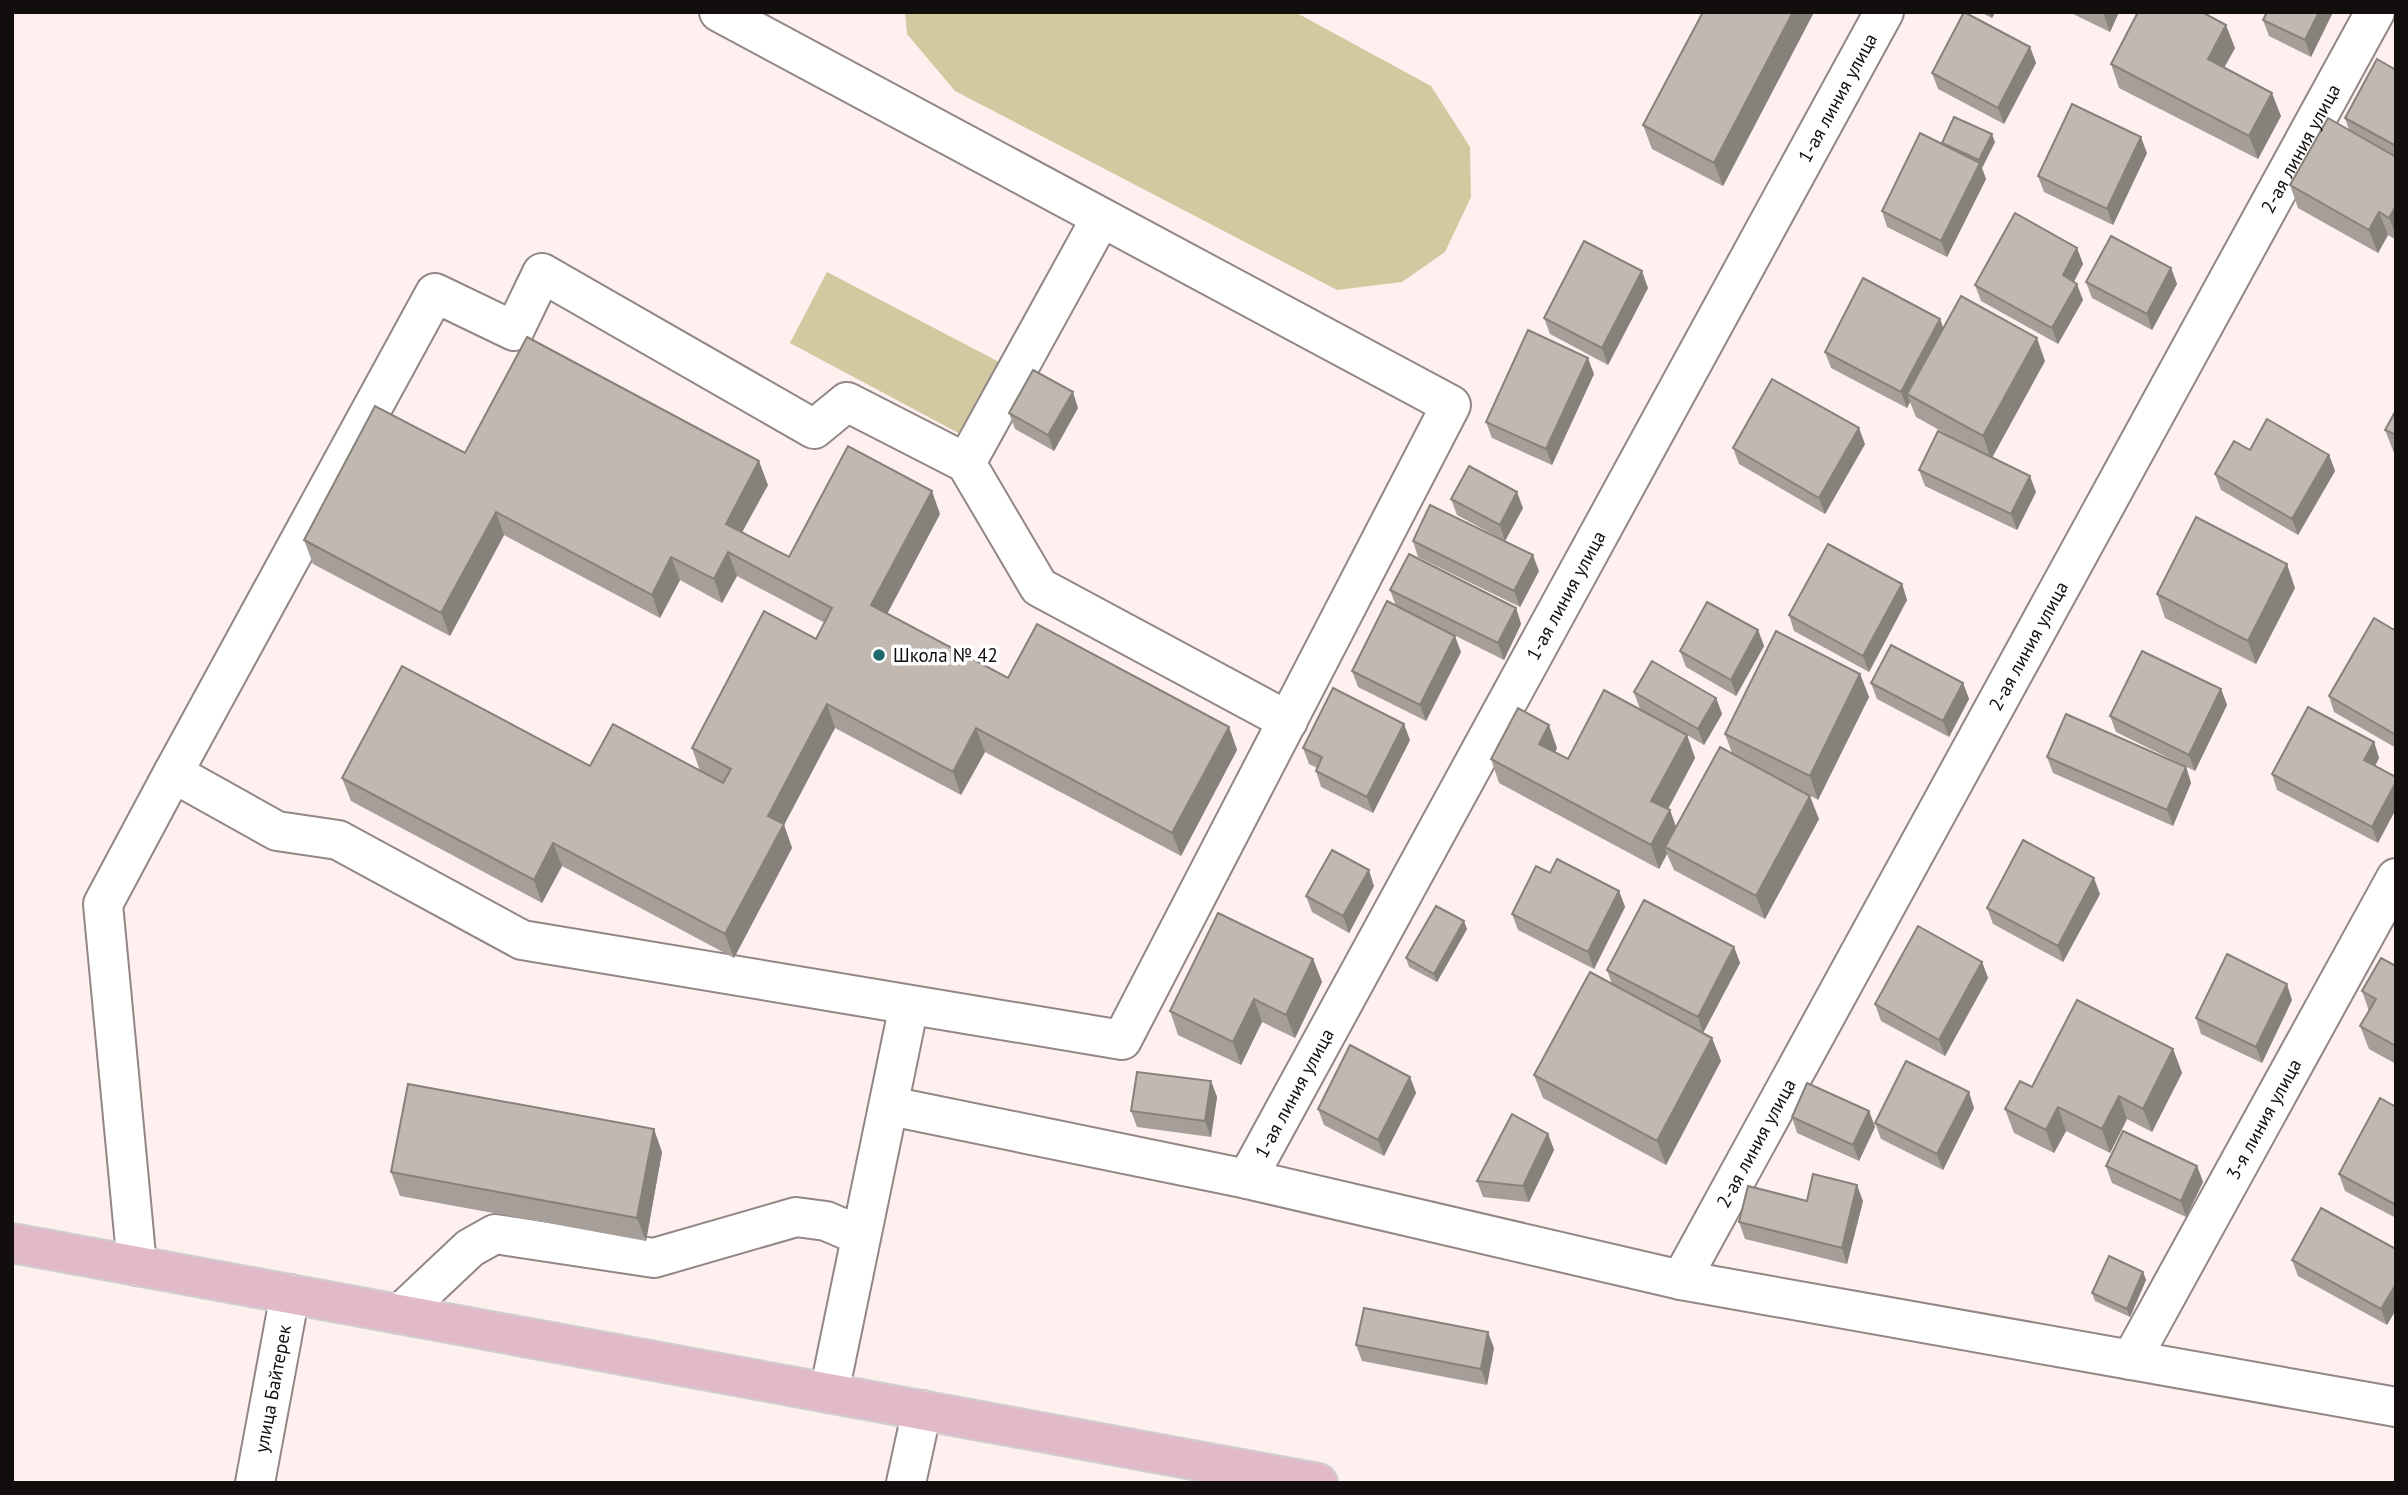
<svg xmlns="http://www.w3.org/2000/svg" width="2408" height="1495" viewBox="0 0 2408 1495" font-family="'PT Sans',sans-serif">
	<style>
		.green { fill: #d2c9a1 }
		.lines { fill: none; stroke-linecap: round; stroke-linejoin: round }
		.minor-casing { stroke: #928785; stroke-width: 42 }
		.major-casing { stroke: #d0cfcf; stroke-width: 42 }
		.minor { stroke: #fff; stroke-width: 38 }
		.major { stroke: #e2b9c8; stroke-width: 38 }
		.wall { fill: #a69e98 }
		.shaded-wall { fill: #87817c }
		.building { fill: #c1b8b1; stroke: #87817c; stroke-width: 2 }
		.poi-dot { fill: #1d6a6c; stroke: #fff; stroke-width: 2.5 }
		.labels { text-anchor: middle; dominant-baseline: central; stroke-width: 7; stroke-linejoin: round; paint-order: stroke }
		.street-label { font-size: 19px; fill: #120e0d; stroke: #fff }
		.poi-label { font-size: 19px; fill: #120e0d; stroke: #fff; text-anchor: start }
	</style>
	<rect width="100%" height="100%" fill="#fdf0ee"/>
	<g class="green">
		<path d="M905,12H1295L1431,86L1470,147L1471,197L1445,252L1402,282L1337,290L955,91L907,34Z"/>
		<path d="M827,272L1003,364L964,436L790,343Z"/>
	</g>
	<g class="lines">
		<defs>
			<g id="minor">
				<path d="M966,463L1101,218"/>
				<path d="M173,773L435,293L514,331L542,273L814,429L847,402L966,463L1039,587L1288,721"/>
				<path d="M890,1106L1247,1179L1681,1280L2396,1407"/>
				<path id="s1" d="M1247,1179L1884,12"/>
				<path d="M137,1266L103,904L173,773L277,831L338,840L522,940L1122,1040L1451,405L719,12"/>
				<path id="s2" d="M1681,1280L2375,12"/>
				<path d="M400,1314L470,1248L495,1234L654,1258L796,1217L826,1221L861,1236"/>
				<path id="s3" d="M2131,1360L2396,878"/>
				<path d="M829,1393L909,1005"/>
				<path id="s4" d="M255,1483L290,1294"/>
				<path d="M906,1483L922,1410"/>
			</g>
			<path id="major" d="M12,1243L1318,1483"/>
		</defs>
		<use href="#minor" class="minor-casing"/>
		<use href="#major" class="major-casing"/>
		<use href="#minor" class="minor"/>
		<use href="#major" class="major"/>
	</g>
	<g class="wall">
		<path d="M1980,12H1995L1992,18Z"/>
		<path d="M2069,12H2119L2110,32Z"/>
		<path d="M2267,12H2333L2311,57L2269,36L2263,20Z"/>
		<path d="M1813,14L1723,186L1652,149L1643,125Z"/>
		<path d="M2030,47L2036,63L2004,124L1938,89L1932,73Z"/>
		<path d="M2235,48L2224,68L2281,116L2258,159L2119,88L2111,64Z"/>
		<path d="M2396,70V240L2388,235L2378,253L2298,208L2290,185L2349,130L2345,118Z"/>
		<path d="M1995,142L1982,168L1986,179L1947,257L1887,227L1882,211L1943,145L1942,143Z"/>
		<path d="M2147,153L2113,225L2044,192L2038,176Z"/>
		<path d="M2077,248L2083,264L2074,282L2083,300L2058,344L1981,301L1975,285Z"/>
		<path d="M2171,268L2177,284L2152,330L2092,298L2086,282Z"/>
		<path d="M1648,288L1608,365L1550,334L1544,318Z"/>
		<path d="M1940,319L1943,329L2045,361L1992,458L2036,492L2017,530L1925,486L1919,470L1964,444L1916,417L1910,402L1907,408L1831,368L1825,352Z"/>
		<path d="M1594,374L1552,465L1492,438L1486,422Z"/>
		<path d="M1078,408L1054,451L1015,429L1009,413Z"/>
		<path d="M2396,410V454L2394,453L2385,430Z"/>
		<path d="M1865,444L1825,514L1739,464L1733,448Z"/>
		<path d="M2250,450L2329,455L2335,471L2298,535L2221,490L2215,474Z"/>
		<path d="M465,453L768,485L742,532L789,557L940,514L887,614L1008,678L1229,727L1237,750L1181,856L985,752L961,795L835,728L784,825L792,848L734,958L562,866L542,903L351,801L342,778L590,766L700,771L692,748L816,639L825,623L737,576L722,603L680,580L660,618L504,535L450,636L313,564L304,540Z"/>
		<path d="M1451,499L1523,508L1505,541L1457,515Z"/>
		<path d="M1413,541L1539,571L1520,607L1418,557Z"/>
		<path d="M1902,584L1907,600L1869,672L1794,631L1789,615Z"/>
		<path d="M2295,588L2256,664L2165,618L2157,594Z"/>
		<path d="M1390,590L1516,608L1521,624L1504,660L1416,616L1461,652L1426,721L1358,687L1352,671L1396,606Z"/>
		<path d="M1758,630L1764,646L1736,696L1686,667L1680,651Z"/>
		<path d="M2396,631V748L2334,712L2329,696Z"/>
		<path d="M1860,674L1869,697L1818,800L1802,791L1819,819L1765,919L1674,870L1667,854L1659,869L1499,783L1491,759L1557,748L1555,752L1568,759L1670,726L1640,709L1634,693L1716,698L1722,714L1704,745L1687,735L1695,758L1668,809L1670,810L1676,827L1732,753L1725,734Z"/>
		<path d="M1871,683H1963L1969,699L1949,737L1877,699Z"/>
		<path d="M2221,689L2227,705L2195,771L2116,732L2110,716Z"/>
		<path d="M1410,740L1373,813L1321,787L1316,771L1317,768L1309,764L1303,748Z"/>
		<path d="M2374,742L2379,758L2375,766L2378,843L2277,790L2272,774Z"/>
		<path d="M2047,757L2186,767L2191,783L2173,826L2053,773Z"/>
		<path d="M1550,873L1619,891L1625,907L1594,969L1518,930L1512,914Z"/>
		<path d="M1374,886L1349,933L1312,912L1306,896Z"/>
		<path d="M2100,894L2063,962L1993,924L1987,908Z"/>
		<path d="M1467,929L1437,982L1409,967L1406,958Z"/>
		<path d="M1734,947L1740,963L1703,1033L1712,1038L1721,1061L1666,1165L1543,1098L1534,1075L1612,984L1607,970Z"/>
		<path d="M1313,959L1322,982L1295,1038L1262,1022L1241,1065L1178,1035L1170,1011Z"/>
		<path d="M1982,962L1988,978L1945,1056L1881,1021L1875,1004Z"/>
		<path d="M2396,966V1064L2369,1049L2360,1026L2369,1011L2362,991Z"/>
		<path d="M2292,1000L2262,1063L2201,1034L2196,1018Z"/>
		<path d="M2173,1049L2182,1073L2152,1132L2127,1119L2110,1153L2066,1131L2054,1153L2014,1133L2005,1109L2032,1087Z"/>
		<path d="M1410,1077L1416,1093L1384,1156L1324,1125L1318,1109Z"/>
		<path d="M1211,1081L1217,1097L1211,1137L1137,1127L1131,1111Z"/>
		<path d="M2396,1107V1218L2345,1191L2339,1174Z"/>
		<path d="M1974,1108L1943,1170L1881,1139L1875,1123Z"/>
		<path d="M1869,1111L1875,1127L1859,1161L1797,1133L1792,1117Z"/>
		<path d="M1548,1134L1554,1150L1529,1202L1483,1197L1477,1181Z"/>
		<path d="M662,1152L646,1241L400,1196L391,1172Z"/>
		<path d="M2106,1166H2197L2203,1182L2186,1217L2112,1183Z"/>
		<path d="M1807,1201H1863L1847,1264L1745,1239L1739,1222Z"/>
		<path d="M2396,1249L2387,1325L2298,1276L2292,1260Z"/>
		<path d="M2143,1272L2146,1280L2130,1317L2095,1301L2092,1293Z"/>
		<path d="M1356,1345L1494,1348L1487,1385L1362,1361Z"/>
	</g>
	<g class="shaded-wall">
		<path d="M1793,12H1813V14L1723,186L1714,163Z"/>
		<path d="M1989,12H1995L1992,18Z"/>
		<path d="M2105,12H2119L2110,32L2104,15Z"/>
		<path d="M2319,12H2333L2311,57L2305,40Z"/>
		<path d="M2226,25L2235,48L2216,82L2208,59Z"/>
		<path d="M2030,47L2036,63L2004,124L1998,108Z"/>
		<path d="M2272,93L2281,116L2258,159L2249,136Z"/>
		<path d="M1992,134L1995,142L1982,168L1979,160Z"/>
		<path d="M2141,137L2147,153L2113,225L2107,209Z"/>
		<path d="M1980,163L1986,179L1947,257L1941,241Z"/>
		<path d="M2396,206V235L2389,218Z"/>
		<path d="M2379,212L2388,235L2378,253L2369,230Z"/>
		<path d="M2077,248L2083,264L2068,292L2063,275Z"/>
		<path d="M2171,268L2177,284L2152,330L2147,314Z"/>
		<path d="M1642,271L1648,288L1608,365L1602,348Z"/>
		<path d="M2077,284L2083,300L2058,344L2052,328Z"/>
		<path d="M1940,319L1946,335L1907,394L1910,402L1907,408L1901,392Z"/>
		<path d="M2037,338L2045,361L1991,459L1983,436Z"/>
		<path d="M1588,358L1594,374L1552,465L1546,449Z"/>
		<path d="M1073,392L1078,408L1054,451L1048,435Z"/>
		<path d="M1859,428L1865,444L1825,514L1819,498Z"/>
		<path d="M2329,455L2335,471L2298,535L2292,519Z"/>
		<path d="M759,461L768,485L734,547L726,524Z"/>
		<path d="M2030,476L2036,492L2017,530L2011,514Z"/>
		<path d="M932,491L940,514L879,629L871,605Z"/>
		<path d="M1517,492L1523,508L1505,541L1500,525Z"/>
		<path d="M496,512L504,535L450,636L441,613Z"/>
		<path d="M728,552L737,576L722,603L714,579Z"/>
		<path d="M1533,555L1539,571L1520,607L1514,591Z"/>
		<path d="M671,557L680,580L660,618L652,595Z"/>
		<path d="M2287,564L2295,588L2256,664L2248,641Z"/>
		<path d="M1902,584L1907,600L1869,672L1863,656Z"/>
		<path d="M1516,608L1521,624L1504,660L1498,643Z"/>
		<path d="M1758,630L1764,646L1736,696L1731,680Z"/>
		<path d="M1455,636L1461,652L1426,721L1420,705Z"/>
		<path d="M1860,674L1869,697L1818,800L1810,776Z"/>
		<path d="M1963,683L1969,699L1949,737L1943,721Z"/>
		<path d="M2221,689L2227,705L2195,771L2189,755Z"/>
		<path d="M1716,698L1722,714L1704,745L1698,729Z"/>
		<path d="M827,704L835,728L784,825L792,848L734,958L725,934L768,816Z"/>
		<path d="M1404,724L1410,740L1373,813L1367,797Z"/>
		<path d="M1549,725L1557,748L1547,767L1539,744Z"/>
		<path d="M1229,727L1237,750L1181,856L1172,833Z"/>
		<path d="M976,728L985,752L961,795L953,772Z"/>
		<path d="M1687,735L1695,758L1660,824L1651,801Z"/>
		<path d="M2374,742L2379,758L2370,776L2364,760Z"/>
		<path d="M2186,767L2191,783L2173,826L2167,810Z"/>
		<path d="M2396,782V809L2378,843L2372,827Z"/>
		<path d="M1810,796L1819,819L1765,919L1756,896Z"/>
		<path d="M1670,810L1678,833L1665,847L1667,854L1659,869L1651,845Z"/>
		<path d="M553,843L562,866L542,903L534,880Z"/>
		<path d="M1369,870L1374,886L1349,933L1343,916Z"/>
		<path d="M2094,878L2100,894L2063,962L2058,946Z"/>
		<path d="M1619,891L1625,907L1594,969L1588,952Z"/>
		<path d="M1464,921L1467,929L1437,982L1434,974Z"/>
		<path d="M1734,947L1740,963L1703,1033L1698,1017Z"/>
		<path d="M1313,959L1322,982L1295,1038L1286,1015Z"/>
		<path d="M1982,962L1988,978L1945,1056L1939,1040Z"/>
		<path d="M2287,984L2292,1000L2262,1063L2256,1047Z"/>
		<path d="M1254,999L1262,1022L1241,1065L1233,1042Z"/>
		<path d="M1712,1038L1721,1061L1666,1165L1657,1141Z"/>
		<path d="M2173,1049L2182,1073L2152,1132L2143,1109Z"/>
		<path d="M1410,1077L1416,1093L1384,1156L1378,1140Z"/>
		<path d="M1211,1081L1217,1097L1211,1137L1205,1121Z"/>
		<path d="M1969,1092L1974,1108L1943,1170L1937,1154Z"/>
		<path d="M2119,1096L2127,1119L2110,1153L2102,1129Z"/>
		<path d="M2058,1107L2066,1131L2054,1153L2046,1130Z"/>
		<path d="M1869,1111L1875,1127L1859,1161L1853,1145Z"/>
		<path d="M654,1129L662,1152L646,1241L637,1218Z"/>
		<path d="M1548,1134L1554,1150L1529,1202L1523,1186Z"/>
		<path d="M2197,1166L2203,1182L2186,1217L2181,1201Z"/>
		<path d="M1857,1185L1863,1201L1847,1264L1842,1248Z"/>
		<path d="M2143,1272L2146,1280L2130,1317L2127,1309Z"/>
		<path d="M2396,1284V1310L2387,1325L2381,1309Z"/>
		<path d="M1488,1332L1494,1348L1487,1385L1481,1369Z"/>
	</g>
	<g class="building">
		<path d="M1703,12H1793L1714,163L1643,125Z"/>
		<path d="M1964,12L2030,47L1998,108L1932,73Z"/>
		<path d="M2138,12H2202L2226,25L2208,59L2272,93L2249,136L2111,64Z"/>
		<path d="M2267,12H2319L2305,40L2263,20Z"/>
		<path d="M2377,59L2396,70V146L2345,118Z"/>
		<path d="M2072,104L2141,137L2107,209L2038,176Z"/>
		<path d="M1954,117L1992,134L1979,160L1942,143Z"/>
		<path d="M2328,118L2396,157V206L2389,218L2379,212L2369,230L2290,185Z"/>
		<path d="M1920,133L1980,163L1941,241L1882,211Z"/>
		<path d="M2015,213L2077,248L2063,275L2077,284L2052,328L1975,285Z"/>
		<path d="M2111,236L2171,268L2147,314L2086,282Z"/>
		<path d="M1584,241L1642,271L1602,348L1544,318Z"/>
		<path d="M1863,278L1940,319L1901,392L1825,352Z"/>
		<path d="M1961,296L2037,338L1983,436L1907,394Z"/>
		<path d="M1528,330L1588,358L1546,449L1486,422Z"/>
		<path d="M527,337L759,461L726,524L789,557L848,446L932,491L871,605L1008,678L1037,624L1229,727L1172,833L976,728L953,772L827,704L768,816L784,824L725,934L553,843L534,880L342,778L402,666L590,766L613,724L723,783L731,769L692,748L764,611L816,639L832,608L728,552L714,579L671,557L652,595L496,512L441,613L304,540L375,406L465,453Z"/>
		<path d="M1033,370L1073,392L1048,435L1009,413Z"/>
		<path d="M1772,379L1859,428L1819,498L1733,448Z"/>
		<path d="M2396,410V435L2385,430Z"/>
		<path d="M2267,419L2329,455L2292,519L2215,474L2234,441L2250,450Z"/>
		<path d="M1938,431L2030,476L2011,514L1919,470Z"/>
		<path d="M1469,466L1517,492L1500,525L1451,499Z"/>
		<path d="M1430,505L1533,555L1514,591L1413,541Z"/>
		<path d="M2196,517L2287,564L2248,641L2157,594Z"/>
		<path d="M1828,544L1902,584L1863,656L1789,615Z"/>
		<path d="M1409,554L1516,608L1498,643L1390,590Z"/>
		<path d="M1387,601L1455,636L1420,705L1352,671Z"/>
		<path d="M1707,602L1758,630L1731,680L1680,651Z"/>
		<path d="M2374,618L2396,631V735L2329,696Z"/>
		<path d="M1776,631L1860,674L1810,776L1725,734Z"/>
		<path d="M1891,645L1963,683L1943,721L1871,683Z"/>
		<path d="M2142,651L2221,689L2189,755L2110,716Z"/>
		<path d="M1652,661L1716,698L1698,729L1634,692Z"/>
		<path d="M1333,688L1404,724L1367,797L1316,771L1322,757L1303,748Z"/>
		<path d="M1604,690L1687,735L1651,801L1670,810L1651,845L1491,759L1518,708L1549,725L1539,744L1568,759Z"/>
		<path d="M2308,707L2374,742L2364,760L2396,777V782L2372,827L2272,774Z"/>
		<path d="M2066,714L2186,767L2167,810L2047,757Z"/>
		<path d="M1720,747L1810,796L1756,896L1665,847Z"/>
		<path d="M2023,840L2094,878L2058,946L1987,908Z"/>
		<path d="M1332,850L1369,870L1343,916L1306,896Z"/>
		<path d="M1557,859L1619,891L1588,952L1512,914L1536,866L1550,873Z"/>
		<path d="M1644,900L1734,947L1698,1017L1607,970Z"/>
		<path d="M1436,906L1464,921L1434,974L1406,958Z"/>
		<path d="M1218,913L1313,959L1286,1015L1254,999L1233,1042L1170,1011Z"/>
		<path d="M1918,926L1982,962L1939,1040L1875,1004Z"/>
		<path d="M2227,954L2287,984L2256,1047L2196,1018Z"/>
		<path d="M2381,958L2396,966V1046L2360,1026L2376,999L2362,991Z"/>
		<path d="M1590,972L1712,1038L1657,1141L1534,1075Z"/>
		<path d="M2077,1000L2173,1049L2143,1109L2119,1096L2102,1129L2058,1107L2046,1130L2005,1109L2020,1081L2032,1087Z"/>
		<path d="M1350,1045L1410,1077L1378,1140L1318,1109Z"/>
		<path d="M1906,1061L1969,1092L1937,1154L1875,1123Z"/>
		<path d="M1137,1072L1211,1081L1205,1121L1131,1111Z"/>
		<path d="M1807,1083L1869,1111L1853,1145L1792,1117Z"/>
		<path d="M408,1084L654,1129L637,1218L391,1172Z"/>
		<path d="M2380,1098L2396,1107V1205L2339,1174Z"/>
		<path d="M1512,1114L1548,1134L1523,1186L1477,1181Z"/>
		<path d="M2123,1131L2197,1166L2181,1201L2106,1166Z"/>
		<path d="M1813,1174L1857,1185L1842,1248L1739,1222L1748,1186L1807,1201Z"/>
		<path d="M2321,1208L2396,1249V1284L2381,1309L2292,1260Z"/>
		<path d="M2109,1256L2143,1272L2127,1309L2092,1293Z"/>
		<path d="M1364,1308L1488,1332L1481,1369L1356,1345Z"/>
	</g>
	<circle class="poi-dot" cx="879" cy="655" r="7"/>
	<g class="labels">
		<g class="street-label">
			<text stroke="none"><textPath href="#s1" startOffset="1232">1-ая линия улица</textPath></text>
			<text stroke="none"><textPath href="#s2" startOffset="1290">2-ая линия улица</textPath></text>
			<text stroke="none"><textPath href="#s1" startOffset="665">1-ая линия улица</textPath></text>
			<text stroke="none"><textPath href="#s2" startOffset="723">2-ая линия улица</textPath></text>
			<text stroke="none"><textPath href="#s1" startOffset="98">1-ая линия улица</textPath></text>
			<text stroke="none"><textPath href="#s3" startOffset="275">3-я линия улица</textPath></text>
			<text stroke="none"><textPath href="#s2" startOffset="156">2-ая линия улица</textPath></text>
			<text stroke="none"><textPath href="#s4" startOffset="96">улица Байтерек</textPath></text>
		</g>
		<g class="poi-label">
			<text x="893" y="655">Школа № 42</text>
		</g>
	</g>
	<rect width="2408" height="1495" fill="none" stroke="#120e0d" stroke-width="28"/>
</svg>
